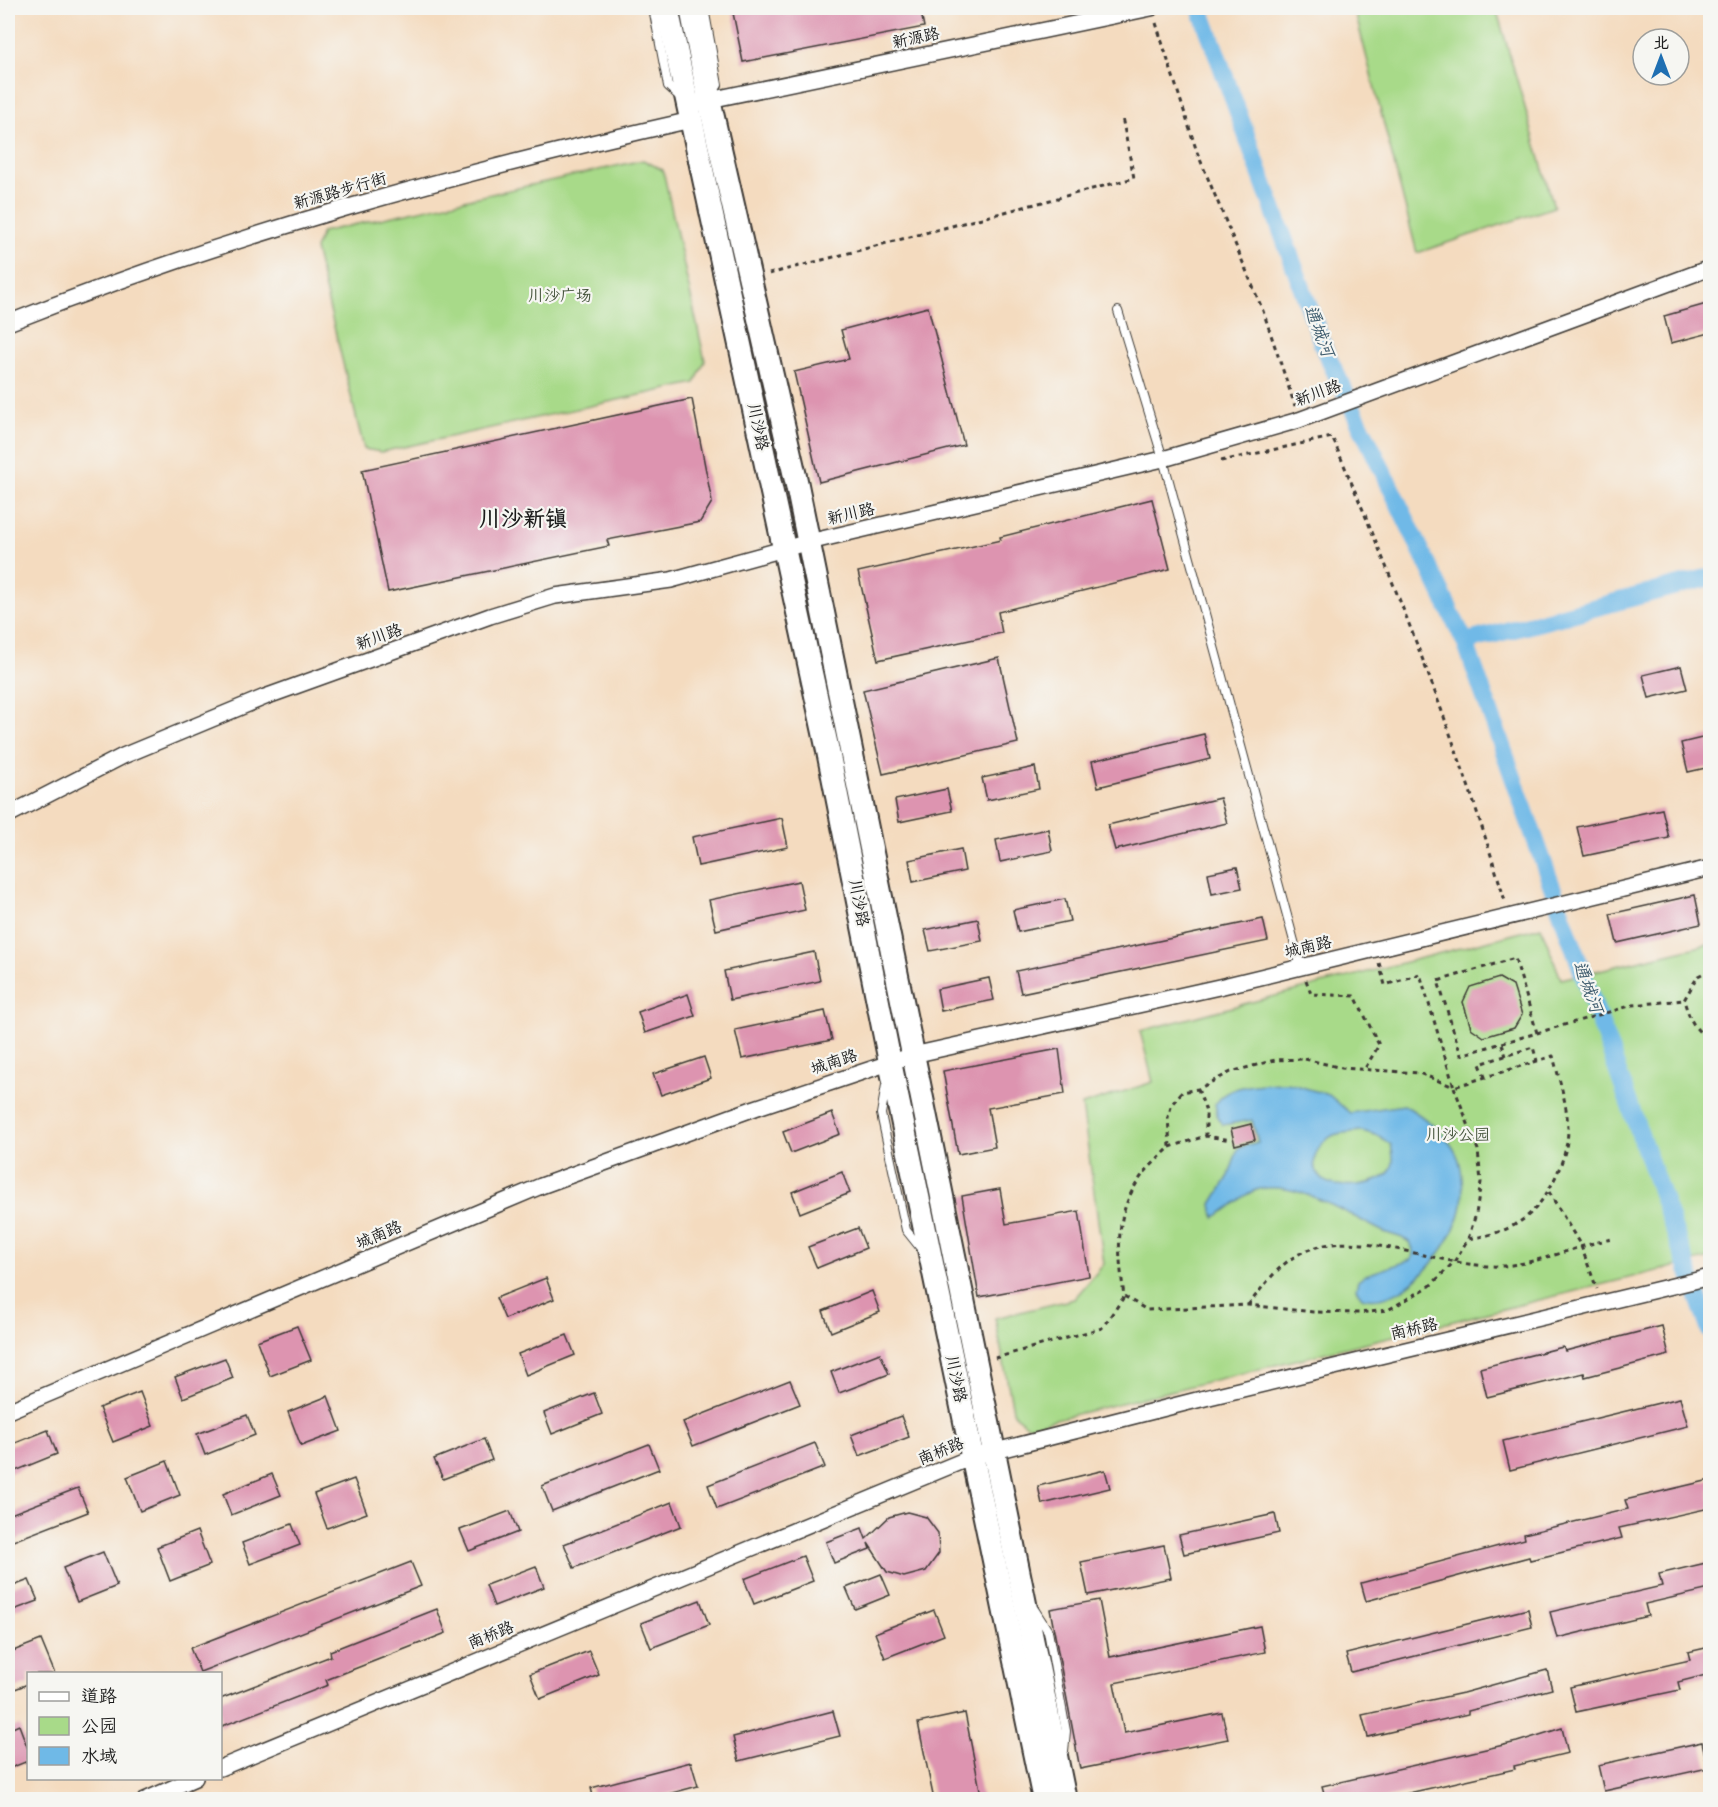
<svg xmlns="http://www.w3.org/2000/svg" width="1718" height="1807" viewBox="0 0 1718 1807" font-family="Pangolin,'LXGW WenKai TC',sans-serif">
	<style>
		.green { fill: #a8da89; stroke: #627b52; stroke-width: 1.5 }
		.water { fill: #6fb9e7; stroke: #466a82; stroke-width: 1.5; fill-rule: evenodd }
		.lines { fill: none; stroke-linecap: round; stroke-linejoin: round }
		.canal { stroke: #6fb9e7; stroke-width: 18 }
		.building { fill: #dd94b0 }
		.lane-casing { stroke: #3c3934; stroke-width: 10 }
		.street-casing { stroke: #3c3934; stroke-width: 18 }
		.secondary-casing { stroke: #3c3934; stroke-width: 26 }
		.path { stroke: #3c3934; stroke-width: 3; stroke-dasharray: 4.5 4.5; stroke-linecap: butt }
		.lane { stroke: #fff; stroke-width: 8 }
		.street { stroke: #fff; stroke-width: 15 }
		.secondary { stroke: #fff; stroke-width: 22 }
		.labels { text-anchor: middle; dominant-baseline: central; stroke-width: 4.5; stroke-linejoin: round; paint-order: stroke }
		.street-label { font-size: 16px; fill: #1c1c1c; stroke: #f6f6f2 }
		.park-label { font-size: 16px; fill: #46553d; stroke: #f6f6f2 }
		.water-label { font-size: 18px; font-style: italic; fill: #3d5b6d; stroke: #f6f6f2 }
		.district-label { font-size: 22px; font-weight: bold; fill: #1c1c1c; stroke: #f6f6f2 }
	</style>
	<rect width="100%" height="100%" fill="#f6f6f2"/>
	<filter id="ink" filterUnits="userSpaceOnUse"><feTurbulence type="fractalNoise" baseFrequency=".0167" numOctaves="2"/><feDisplacementMap in="SourceGraphic" scale="12" xChannelSelector="R" yChannelSelector="G"/><feConvolveMatrix kernelMatrix="1 2 1 2 8 2 1 2 1" color-interpolation-filters="sRGB"/></filter>
	<filter id="wash" filterUnits="userSpaceOnUse"><feTurbulence type="fractalNoise" baseFrequency=".008" numOctaves="4" result="noise"/><feDisplacementMap in="SourceGraphic" scale="24" xChannelSelector="R" yChannelSelector="G"/><feGaussianBlur stdDeviation="1.35" result="paint"/><feColorMatrix in="noise" values="0 0 0 0 0 0 0 0 0 0 0 0 0 0 0 0 0 1.4 0 .05"/><feComposite in="paint" operator="in"/></filter>
	<g filter="url(#wash)">
		<rect width="100%" height="100%" fill="#f4dbbf"/>
		<g class="green">
			<path d="M1354,8H1496L1554,207L1417,253Z"/>
			<path d="M643,160L663,170L705,361L695,383L381,452L364,449L315,249L322,232Z"/>
			<path d="M1541,927L1561,979L1710,944V1258L1028,1426L1014,1415L995,1318L1074,1299L1104,1264L1082,1105L1153,1082L1140,1031Z"/>
		</g>
		<path class="water" d="M1288,1083L1329,1095L1350,1113L1404,1105C1423,1116 1448,1135 1457,1155C1463,1167 1464,1197 1461,1210C1452,1247 1404,1309 1362,1297L1356,1289L1358,1281L1366,1275L1411,1260C1415,1253 1413,1244 1406,1240C1400,1236 1391,1235 1384,1232C1350,1216 1299,1181 1260,1189C1243,1192 1230,1211 1214,1217L1212,1204L1229,1176L1238,1148L1258,1142L1252,1120L1223,1125L1218,1119L1215,1104C1227,1083 1266,1084 1288,1083ZM1362,1131L1379,1136L1391,1145C1393,1153 1395,1165 1389,1172C1379,1186 1336,1190 1323,1180C1306,1166 1317,1142 1334,1135C1342,1132 1353,1132 1362,1131Z"/>
		<g class="lines">
			<g class="canal">
				<path d="M1200,8L1325,351L1465,642L1710,1331"/>
				<path d="M1465,642L1710,577"/>
			</g>
		</g>
		<g id="blocks">
			<g class="building">
				<path d="M732,8H920L924,27L743,62Z"/>
				<path d="M1710,303V333L1671,343L1664,316Z"/>
				<path d="M928,307L964,445L819,482L794,372L849,359L841,330Z"/>
				<path d="M692,399L712,502L700,522L607,540L609,546L388,592L362,470Z"/>
				<path d="M1152,499L1170,569L998,612L1002,633L878,660L858,572L1001,540L1000,537Z"/>
				<path d="M999,658L1018,743L883,774L863,690Z"/>
				<path d="M1681,666L1687,689L1649,698L1643,675Z"/>
				<path d="M1204,734L1210,759L1098,787L1092,761Z"/>
				<path d="M1710,736V767L1688,772L1681,743Z"/>
				<path d="M1035,767L1039,789L987,800L982,778Z"/>
				<path d="M947,789L952,811L899,822L895,800Z"/>
				<path d="M1220,798L1227,823L1115,850L1108,825Z"/>
				<path d="M1662,809L1669,838L1584,856L1577,827Z"/>
				<path d="M782,818L788,847L698,866L692,837Z"/>
				<path d="M1048,829L1052,851L1000,862L996,840Z"/>
				<path d="M961,849L965,871L913,882L909,860Z"/>
				<path d="M1237,867L1242,888L1212,894L1208,873Z"/>
				<path d="M799,881L805,910L716,930L709,900Z"/>
				<path d="M1695,895L1701,924L1617,943L1610,914Z"/>
				<path d="M1065,899L1070,921L1018,932L1013,910Z"/>
				<path d="M978,919L982,941L930,951L925,930Z"/>
				<path d="M1263,919L1268,941L1021,993L1016,971Z"/>
				<path d="M814,952L820,981L730,1000L724,971Z"/>
				<path d="M989,978L994,1000L941,1011L937,989Z"/>
				<path d="M1499,978L1513,986L1522,1015L1514,1028L1484,1037L1471,1028L1463,1002L1470,987Z"/>
				<path d="M688,994L695,1016L645,1033L638,1012Z"/>
				<path d="M825,1011L832,1040L742,1059L735,1030Z"/>
				<path d="M1059,1049L1065,1094L988,1108L995,1147L958,1154L943,1071Z"/>
				<path d="M704,1057L711,1078L661,1095L653,1074Z"/>
				<path d="M832,1113L840,1134L791,1153L783,1132Z"/>
				<path d="M1251,1124L1255,1140L1235,1145L1231,1129Z"/>
				<path d="M842,1172L850,1193L800,1213L792,1192Z"/>
				<path d="M1000,1189L1006,1224L1079,1211L1089,1276L979,1297L962,1196Z"/>
				<path d="M858,1228L866,1248L817,1268L808,1247Z"/>
				<path d="M546,1278L554,1299L505,1319L496,1298Z"/>
				<path d="M872,1291L880,1312L831,1332L823,1311Z"/>
				<path d="M297,1326L311,1360L270,1376L257,1341Z"/>
				<path d="M1662,1326L1669,1355L1585,1377L1584,1373L1487,1397L1480,1368L1563,1347L1565,1351Z"/>
				<path d="M567,1335L575,1355L526,1375L518,1354Z"/>
				<path d="M880,1353L889,1374L839,1393L831,1372Z"/>
				<path d="M225,1358L233,1378L183,1398L175,1377Z"/>
				<path d="M790,1380L800,1404L693,1446L683,1422Z"/>
				<path d="M140,1392L153,1426L113,1442L99,1408Z"/>
				<path d="M594,1393L602,1414L552,1434L544,1413Z"/>
				<path d="M328,1396L341,1431L301,1446L288,1412Z"/>
				<path d="M1680,1398L1688,1426L1510,1470L1503,1441Z"/>
				<path d="M247,1415L255,1435L205,1455L197,1434Z"/>
				<path d="M901,1416L909,1437L859,1456L851,1435Z"/>
				<path d="M48,1430L57,1454L8,1474V1446Z"/>
				<path d="M484,1439L492,1460L443,1479L434,1459Z"/>
				<path d="M815,1443L825,1467L717,1509L708,1485Z"/>
				<path d="M649,1444L659,1469L552,1511L542,1486Z"/>
				<path d="M167,1461L180,1495L140,1511L127,1477Z"/>
				<path d="M1105,1470L1110,1488L1042,1504L1038,1486Z"/>
				<path d="M272,1474L281,1495L231,1515L223,1494Z"/>
				<path d="M354,1479L367,1513L327,1528L314,1494Z"/>
				<path d="M1710,1480V1508L1619,1528L1622,1538L1530,1560L1529,1557L1366,1601L1361,1583L1525,1539L1524,1534L1628,1509L1625,1500Z"/>
				<path d="M78,1488L88,1512L8,1543V1515Z"/>
				<path d="M672,1502L681,1526L574,1568L564,1544Z"/>
				<path d="M510,1511L518,1532L469,1551L460,1530Z"/>
				<path d="M907,1512L926,1517L938,1533L939,1553L926,1571L904,1577L887,1572L868,1543L870,1549L834,1563L826,1542L862,1528L866,1539L889,1517Z"/>
				<path d="M1275,1514L1279,1533L1184,1554L1179,1535Z"/>
				<path d="M292,1524L300,1545L250,1564L242,1543Z"/>
				<path d="M197,1531L210,1565L170,1581L157,1547Z"/>
				<path d="M1164,1545L1171,1578L1088,1595L1081,1562Z"/>
				<path d="M103,1552L117,1586L77,1602L63,1568Z"/>
				<path d="M803,1556L813,1581L754,1604L744,1579Z"/>
				<path d="M411,1562L421,1586L200,1672L190,1648Z"/>
				<path d="M1710,1562V1589L1645,1604L1648,1616L1557,1638L1550,1612L1662,1586L1659,1574Z"/>
				<path d="M536,1566L544,1587L494,1606L486,1585Z"/>
				<path d="M881,1574L890,1595L855,1609L846,1588Z"/>
				<path d="M29,1580L38,1601L8,1612V1588Z"/>
				<path d="M700,1600L709,1625L651,1648L641,1623Z"/>
				<path d="M1099,1600L1110,1657L1260,1626L1265,1652L1114,1683L1124,1733L1222,1713L1228,1739L1080,1769L1050,1609Z"/>
				<path d="M437,1609L446,1633L326,1680L328,1685L220,1727V1699L331,1656L330,1651Z"/>
				<path d="M1528,1609L1532,1627L1351,1672L1346,1654Z"/>
				<path d="M934,1610L944,1635L885,1658L875,1633Z"/>
				<path d="M41,1640L55,1674H28V1684L15,1689L8,1671V1653Z"/>
				<path d="M1710,1647V1674L1678,1682L1680,1690L1576,1712L1570,1687L1690,1660L1688,1652Z"/>
				<path d="M589,1651L599,1675L540,1699L530,1674Z"/>
				<path d="M1547,1670L1552,1689L1468,1711V1714L1368,1737L1362,1715L1463,1693Z"/>
				<path d="M833,1711L840,1736L739,1761L733,1737Z"/>
				<path d="M965,1713L982,1800H934L918,1723Z"/>
				<path d="M19,1725L28,1749V1761L8,1769V1730Z"/>
				<path d="M1562,1728L1568,1753L1514,1766L1515,1769L1378,1800H1326L1322,1786L1517,1742Z"/>
				<path d="M1702,1742L1708,1768L1604,1791L1598,1765Z"/>
				<path d="M691,1762L698,1786L646,1800H594L591,1788Z"/>
			</g>
		</g>
	</g>
	<g filter="url(#ink)">
		<use href="#blocks" fill-opacity="0" stroke="#3c3934" stroke-width="1.5"/>
		<g class="lines">
			<defs>
				<g id="lane">
					<path d="M653,8L668,86L681,98"/>
					<path d="M704,8L718,85L713,93"/>
					<path d="M1118,311L1163,459L1301,967"/>
					<path d="M886,1085L881,1114L906,1230L922,1250"/>
					<path d="M1034,1609L1048,1631L1066,1731L1064,1751"/>
				</g>
				<g id="street">
					<path d="M700,102L1151,8"/>
					<path d="M8,323C229,235 459,172 691,120"/>
					<path d="M8,815L123,756L265,697L490,616L555,596L671,580L809,542L1163,459L1299,420L1710,268"/>
					<path d="M8,1411L541,1186L755,1108L913,1055L1219,987L1710,868"/>
					<path d="M220,1768L972,1457L1205,1398L1710,1277"/>
					<path d="M145,1800L195,1778"/>
				</g>
				<g id="secondary">
					<path d="M667,8L828,751L890,1062L1044,1800"/>
					<path d="M691,8L709,100L797,485L1065,1800"/>
				</g>
			</defs>
			<use href="#lane" class="lane-casing"/>
			<use href="#street" class="street-casing"/>
			<use href="#secondary" class="secondary-casing"/>
			<g class="path">
				<path d="M1156,23L1197,152L1263,311L1295,406"/>
				<path d="M769,274L1134,178L1122,117"/>
				<path d="M1221,461L1332,437C1397,588 1458,743 1505,901"/>
				<path d="M1379,963L1385,985L1420,974L1454,1087L1553,1056C1559,1079 1567,1103 1568,1128C1568,1146 1563,1160 1556,1176C1536,1218 1513,1232 1468,1239"/>
				<path d="M1710,970L1698,976L1684,1000C1689,1018 1694,1030 1710,1040"/>
				<path d="M1306,980L1311,994L1355,996L1379,1045L1364,1070"/>
				<path d="M1537,1033L1515,958L1438,981L1461,1055L1633,1005L1684,1000"/>
				<path d="M1502,1044L1506,1056"/>
				<path d="M1305,1059L1342,1068L1419,1073L1454,1087L1478,1150L1481,1182L1476,1214L1468,1239L1454,1262L1430,1286L1388,1310L1359,1313L1313,1312L1248,1305L1147,1310L1124,1296C1118,1250 1113,1214 1143,1174C1151,1165 1161,1156 1170,1147L1168,1117L1172,1104L1182,1092L1198,1089L1231,1072L1275,1060Z"/>
				<path d="M1485,1077L1480,1064L1533,1047L1537,1061"/>
				<path d="M1198,1089L1206,1111V1136"/>
				<path d="M1170,1147L1206,1136L1231,1140"/>
				<path d="M1549,1192L1581,1246L1597,1289"/>
				<path d="M1248,1305C1263,1287 1278,1265 1299,1254C1357,1223 1439,1269 1501,1266C1539,1264 1574,1246 1612,1239"/>
				<path d="M995,1358L1102,1328L1124,1297"/>
			</g>
			<use href="#lane" class="lane"/>
			<use href="#street" class="street"/>
			<use href="#secondary" class="secondary"/>
		</g>
	</g>
	<g class="labels">
		<g class="street-label">
			<text transform="translate(916 38) rotate(-12)">新源路</text>
			<text transform="translate(340 191) rotate(-16)">新源路步行街</text>
			<text transform="translate(1318 393) rotate(-20)">新川路</text>
			<text transform="translate(758 427) rotate(78)">川沙路</text>
			<text transform="translate(851 514) rotate(-13)">新川路</text>
			<text transform="translate(379 637) rotate(-20)">新川路</text>
			<text transform="translate(859 903) rotate(79)">川沙路</text>
			<text transform="translate(1308 947) rotate(-13)">城南路</text>
			<text transform="translate(834 1062) rotate(-18)">城南路</text>
			<text transform="translate(379 1235) rotate(-23)">城南路</text>
			<text transform="translate(1414 1329) rotate(-13)">南桥路</text>
			<text transform="translate(956 1379) rotate(78)">川沙路</text>
			<text transform="translate(941 1451) rotate(-22)">南桥路</text>
			<text transform="translate(491 1635) rotate(-22)">南桥路</text>
		</g>
		<g class="park-label">
			<text x="560" y="296">川沙广场</text>
			<text x="1458" y="1135">川沙公园</text>
		</g>
		<g class="water-label">
			<text transform="translate(1319 331) rotate(69)">通城河</text>
			<text transform="translate(1588 987) rotate(70)">通城河</text>
		</g>
		<g class="district-label">
			<text x="523" y="519">川沙新镇</text>
		</g>
	</g>
	<rect width="1718" height="1807" fill="none" stroke="#f6f6f2" stroke-width="30"/>
	<rect x="27" y="1672" width="195" height="108" fill="#f6f6f2" stroke="#9f9f9c" stroke-width="1.5"/>
	<rect x="39" y="1692" width="30" height="9" fill="#ffffff" stroke="#9f9f9c" stroke-width="1.5"/>
	<text x="81" y="1702" font-size="18" fill="#1c1c1c">道路</text>
	<rect x="39" y="1717" width="30" height="18" fill="#a8da89" stroke="#9f9f9c" stroke-width="1.5"/>
	<text x="81" y="1732" font-size="18" fill="#1c1c1c">公园</text>
	<rect x="39" y="1747" width="30" height="18" fill="#6fb9e7" stroke="#9f9f9c" stroke-width="1.5"/>
	<text x="81" y="1762" font-size="18" fill="#1c1c1c">水域</text>
	<g transform="translate(1661 57)"><circle r="28" fill="#f6f6f2" stroke="#9f9f9c" stroke-width="1.5"/>
	<path d="M0-4.5L10 22L0 15L-10 22Z" fill="#1f6fb2"/>
	<text y="-9" font-size="16" font-weight="bold" text-anchor="middle" fill="#1c1c1c">北</text>
	</g>
</svg>
